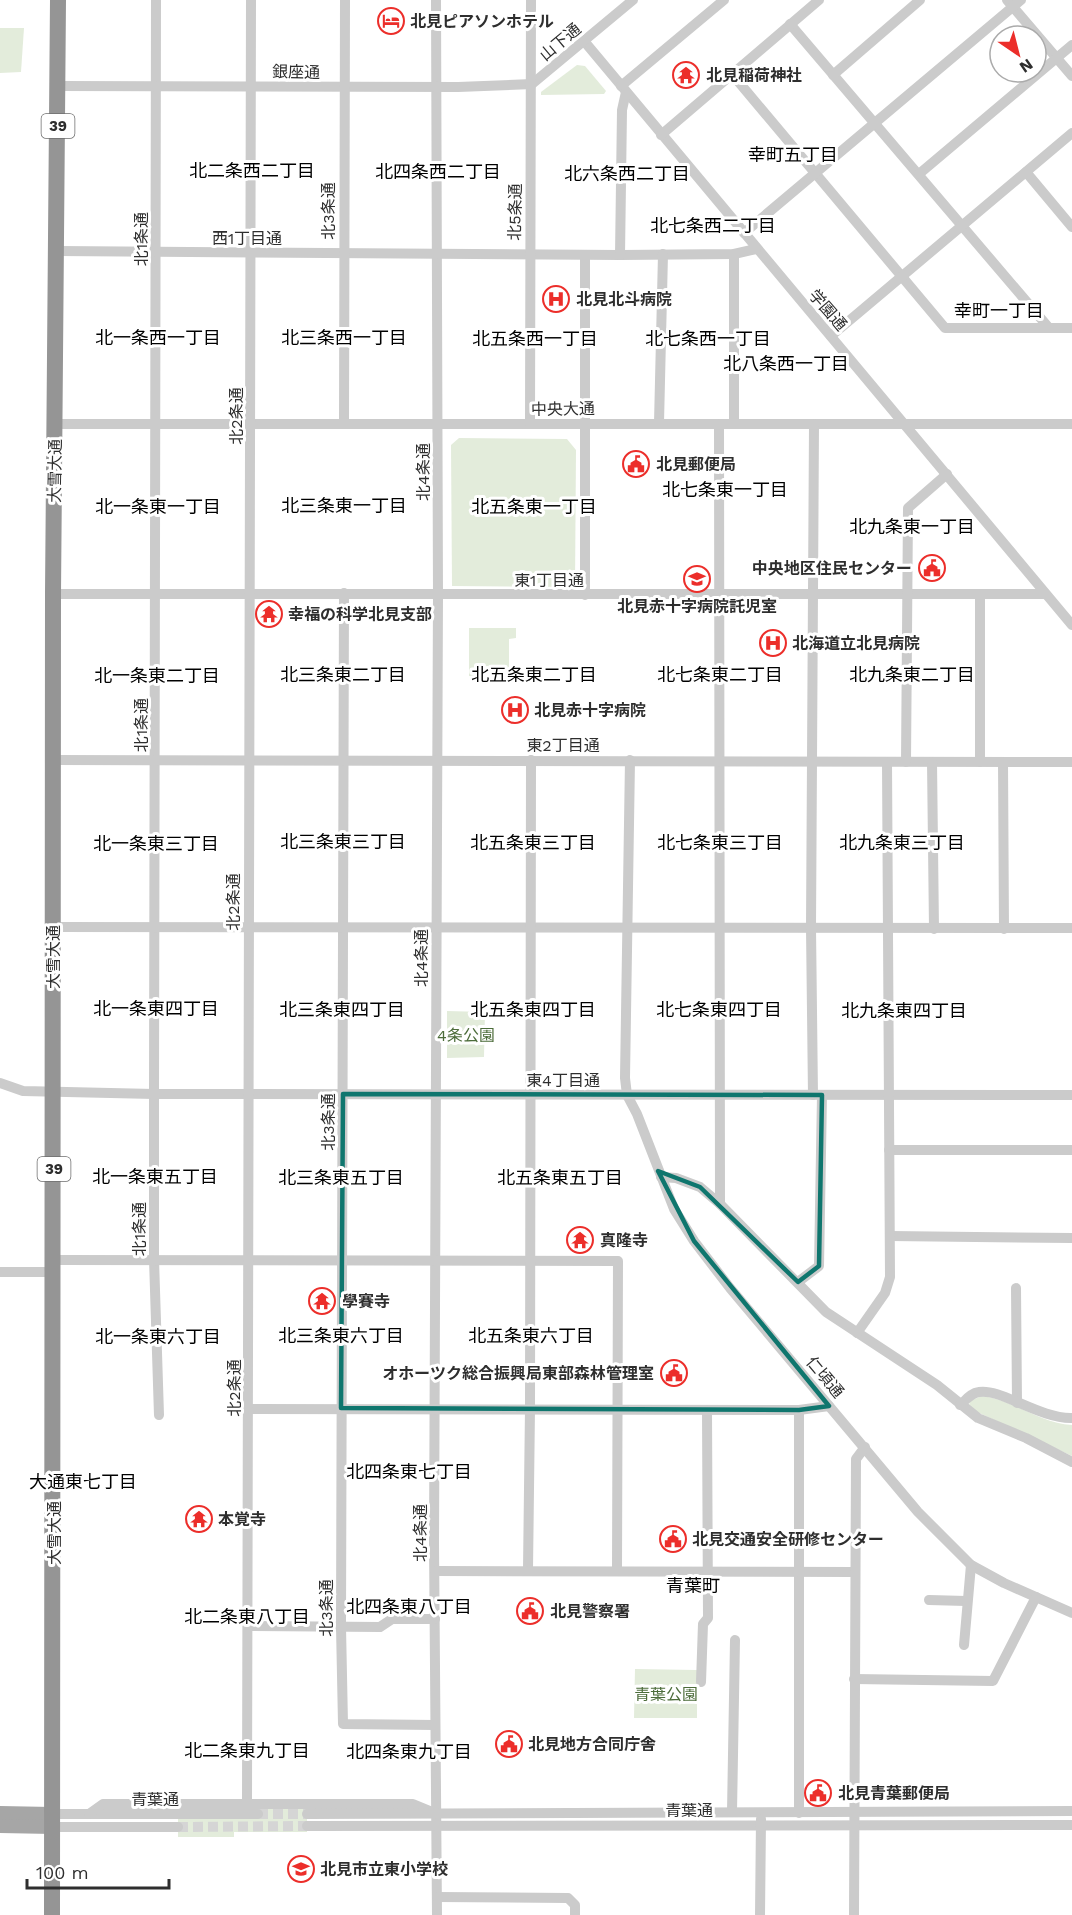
<svg xmlns="http://www.w3.org/2000/svg" width="1072" height="1915" viewBox="0 0 1072 1915" font-family="'Work Sans','Noto Sans JP',sans-serif">
	<style>
		.green { fill: #e3ecdb }
		.lines { fill: none; stroke-linecap: round; stroke-linejoin: round }
		.minor-tunnel { stroke: #d5d5d5; stroke-width: 10; stroke-dasharray: 10 5; stroke-linecap: butt }
		.minor { stroke: #cbcbcb; stroke-width: 10 }
		.major { stroke: #a6a6a6; stroke-width: 14 }
		.highway { stroke: #959595; stroke-width: 16 }
		.marked { fill: none; stroke: #0f766e; stroke-width: 4.5; stroke-linejoin: round }
		.labels { text-anchor: middle; dominant-baseline: central; stroke-width: 6; stroke-linejoin: round; paint-order: stroke }
		.shield { fill: #fff; stroke: #6d6d6d; stroke-width: 1.5 }
		.shield-label { font-size: 15px; font-weight: bold; fill: #2e2e2e }
		.poi-label { font-size: 16px; font-weight: bold; fill: #2e2e2e; stroke: #fff; text-anchor: start }
		.street-label { font-size: 16px; fill: #2e2e2e; stroke: #fff }
		.park-label { font-size: 16px; fill: #4c6c3a; stroke: #fff }
		.neighbourhood-label { font-size: 18px; fill: #000; stroke: #fff }
	</style>
	<rect width="100%" height="100%" fill="#fff"/>
	<g class="green">
		<path d="M0,28H24L21,72L0,73Z"/>
		<path d="M577,65L585,66L606,91L604,94L541,95V92Z"/>
		<path d="M459,438L567,439L576,450L575,587L452,586L451,445Z"/>
		<path d="M469,628H516V638L509,639V669H505L504,672L477,673L476,677L469,676Z"/>
		<path d="M447,1011L485,1012L484,1057L447,1058Z"/>
		<path d="M982,1396C1014,1400 1039,1423 1072,1425V1456L973,1410L969,1406L970,1401Z"/>
		<path d="M635,1669L697,1670V1718H634Z"/>
		<path d="M258,1809H307V1832H234V1837H178V1818Z"/>
	</g>
	<g class="lines">
		<g class="minor-tunnel">
			<path d="M258,1814H307"/>
			<path d="M178,1827L307,1826"/>
		</g>
		<g class="minor">
			<path d="M156,0L154,1094V1259L159,1415"/>
			<path d="M436,0L438,595L434,1543L437,1915"/>
			<path d="M1007,0L1072,76"/>
			<path d="M790,24L1049,328"/>
			<path d="M584,41L1072,625"/>
			<path d="M732,74L945,328H1072"/>
			<path d="M833,75L920,0"/>
			<path d="M59,86L458,87L532,84L633,0"/>
			<path d="M621,86L724,0"/>
			<path d="M661,135L819,0"/>
			<path d="M1026,172L1072,227"/>
			<path d="M919,174L1072,45"/>
			<path d="M744,233L1021,0"/>
			<path d="M57,251L620,255L734,254L756,249"/>
			<path d="M585,255V595"/>
			<path d="M620,255L622,110L626,92"/>
			<path d="M831,336L1072,133"/>
			<path d="M344,423L345,0"/>
			<path d="M659,423L663,254"/>
			<path d="M55,424H1072"/>
			<path d="M530,424L531,0"/>
			<path d="M719,424L720,1204"/>
			<path d="M734,424V254"/>
			<path d="M344,593L341,1627L343,1724L435,1725"/>
			<path d="M53,594H1044"/>
			<path d="M53,760L1072,762"/>
			<path d="M630,760L625,1078L627,1095L637,1114L674,1209L694,1241L730,1288L918,1512L971,1565L1004,1583L1072,1613"/>
			<path d="M906,762L908,508L947,474"/>
			<path d="M932,762L934,929"/>
			<path d="M980,762V595"/>
			<path d="M1003,762L1004,929"/>
			<path d="M53,927L1072,928"/>
			<path d="M0,1083L23,1091L154,1094L1072,1095"/>
			<path d="M813,1095L811,928L814,424"/>
			<path d="M889,1150H1072"/>
			<path d="M661,1177L676,1178L700,1187L720,1204L826,1312L937,1385L978,1418L1026,1438L1072,1462"/>
			<path d="M890,1236L1072,1238"/>
			<path d="M54,1260L618,1261L617,1571"/>
			<path d="M0,1272H54"/>
			<path d="M798,1282L819,1266L822,1095"/>
			<path d="M1016,1288L1017,1403"/>
			<path d="M857,1333L885,1293L890,1277L887,762"/>
			<path d="M960,1405C966,1400 971,1393 979,1392C1000,1388 1040,1419 1072,1418"/>
			<path d="M249,1409L799,1410L829,1406"/>
			<path d="M799,1410V1813"/>
			<path d="M528,1570L530,1408L531,760"/>
			<path d="M435,1571L855,1572"/>
			<path d="M929,1600L966,1601"/>
			<path d="M249,1626L380,1627L392,1619H435"/>
			<path d="M964,1645L971,1565"/>
			<path d="M854,1679L993,1681L1036,1597"/>
			<path d="M701,1682L703,1624L708,1618L707,1410"/>
			<path d="M247,1803L251,0"/>
			<path d="M732,1812L735,1640"/>
			<path d="M52,1814H258"/>
			<path d="M89,1814L103,1804H413L430,1811"/>
			<path d="M307,1814L1072,1811"/>
			<path d="M307,1826L1072,1825"/>
			<path d="M53,1827H178"/>
			<path d="M437,1897L568,1898L575,1905V1915"/>
			<path d="M760,1915L761,1819"/>
			<path d="M854,1915L856,1459L865,1447"/>
		</g>
		<g class="major">
			<path d="M0,1813L52,1814"/>
			<path d="M0,1826L53,1827"/>
		</g>
		<path class="highway" d="M52,1915L53,594L58,0"/>
	</g>
	<path class="marked" d="M343,1094L822,1095L819,1266L798,1282L700,1187L658,1171L694,1241L829,1406L799,1410L341,1408Z"/>
	<defs>
		<symbol id="hotel-ring" viewBox="-11 -11 22 22"><circle r="9.5" fill="#fff" stroke="#ec2e2a" stroke-width="1.5"/><path d="M-6-4.5h1.5V1H6V5H4.5V3h-9V5H-6ZM-4 0a1.8 1.8 0 1 1 3.6 0ZM.5 0V-2.5h3Q6-2.5 6 0Z" fill="#ec2e2a"/></symbol>
		<symbol id="temple-ring" viewBox="-11 -11 22 22"><circle r="9.5" fill="#fff" stroke="#ec2e2a" stroke-width="1.5"/><path d="M0-6L5-2H3V0L6.5 2.5H4V6H1.5V3h-3V6H-4V2.5H-6.5L-3 0V-2H-5Z" fill="#ec2e2a"/></symbol>
		<symbol id="hospital-ring" viewBox="-11 -11 22 22"><circle r="9.5" fill="#fff" stroke="#ec2e2a" stroke-width="1.5"/><path d="M-5-5h3v3.5h4V-5h3V5h-3V1.5h-4V5h-3Z" fill="#ec2e2a"/></symbol>
		<symbol id="civic-ring" viewBox="-11 -11 22 22"><circle r="9.5" fill="#fff" stroke="#ec2e2a" stroke-width="1.5"/><path d="M-.6-6.5H3V-4.5H.6V-3L4-1V1h2V6H-6V1h2V-1L-.6-3ZM-1.2 2.5V6h2.4V2.5Z" fill="#ec2e2a"/></symbol>
		<symbol id="school-ring" viewBox="-11 -11 22 22"><circle r="9.5" fill="#fff" stroke="#ec2e2a" stroke-width="1.5"/><path d="M0-5L7-2L0 1L-7-2ZM-4 1L0 2.5L4 1V4Q0 6-4 4Z" fill="#ec2e2a"/></symbol>
	</defs>
	<g fill-rule="evenodd">
		<use href="#hotel-ring" x="376" y="6" width="30" height="30"/>
		<use href="#temple-ring" x="671" y="60" width="30" height="30"/>
		<use href="#hospital-ring" x="541" y="284" width="30" height="30"/>
		<use href="#civic-ring" x="621" y="449" width="30" height="30"/>
		<use href="#civic-ring" x="917" y="553" width="30" height="30"/>
		<use href="#school-ring" x="682" y="564" width="30" height="30"/>
		<use href="#temple-ring" x="254" y="599" width="30" height="30"/>
		<use href="#hospital-ring" x="758" y="628" width="30" height="30"/>
		<use href="#hospital-ring" x="500" y="695" width="30" height="30"/>
		<use href="#temple-ring" x="565" y="1225" width="30" height="30"/>
		<use href="#temple-ring" x="307" y="1286" width="30" height="30"/>
		<use href="#civic-ring" x="659" y="1358" width="30" height="30"/>
		<use href="#temple-ring" x="184" y="1504" width="30" height="30"/>
		<use href="#civic-ring" x="658" y="1524" width="30" height="30"/>
		<use href="#civic-ring" x="515" y="1596" width="30" height="30"/>
		<use href="#civic-ring" x="494" y="1729" width="30" height="30"/>
		<use href="#civic-ring" x="803" y="1778" width="30" height="30"/>
		<use href="#school-ring" x="286" y="1854" width="30" height="30"/>
	</g>
	<g class="labels">
		<g class="shield">
			<rect x="41.5" y="114" width="33" height="24" rx="4.5"/>
			<rect x="37.5" y="1157" width="33" height="24" rx="4.5"/>
		</g>
		<g class="shield-label">
			<text x="58" y="126">39</text>
			<text x="54" y="1169">39</text>
		</g>
		<g class="poi-label">
			<text x="410" y="21">北見ピアソンホテル</text>
			<text x="706" y="75">北見稲荷神社</text>
			<text x="576" y="299">北見北斗病院</text>
			<text x="656" y="464">北見郵便局</text>
			<text x="912" y="568" text-anchor="end">中央地区住民センター</text>
			<text x="697" y="606" text-anchor="middle">北見赤十字病院託児室</text>
			<text x="288" y="614">幸福の科学北見支部</text>
			<text x="792" y="643">北海道立北見病院</text>
			<text x="534" y="710">北見赤十字病院</text>
			<text x="600" y="1240">真隆寺</text>
			<text x="342" y="1301">學賽寺</text>
			<text x="654" y="1373" text-anchor="end">オホーツク総合振興局東部森林管理室</text>
			<text x="218" y="1519">本覚寺</text>
			<text x="692" y="1539">北見交通安全研修センター</text>
			<text x="550" y="1611">北見警察署</text>
			<text x="528" y="1744">北見地方合同庁舎</text>
			<text x="838" y="1793">北見青葉郵便局</text>
			<text x="320" y="1869">北見市立東小学校</text>
		</g>
		<g class="street-label">
			<text transform="translate(560 42) rotate(-40)">山下通</text>
			<text transform="translate(296 72) rotate(1)">銀座通</text>
			<text transform="translate(328 211) rotate(-90)">北3条通</text>
			<text transform="translate(515 212) rotate(-89)">北5条通</text>
			<text x="247" y="238">西1丁目通</text>
			<text transform="translate(141 239) rotate(-90)">北1条通</text>
			<text transform="translate(828 310) rotate(49)">学園通</text>
			<text transform="translate(563 409) rotate(-1)">中央大通</text>
			<text transform="translate(236 416) rotate(-90)">北2条通</text>
			<text transform="translate(55 471) rotate(-89)">大雪大通</text>
			<text transform="translate(423 472) rotate(-90)">北4条通</text>
			<text x="549" y="580">東1丁目通</text>
			<text transform="translate(141 725) rotate(-90)">北1条通</text>
			<text x="563" y="745">東2丁目通</text>
			<text transform="translate(233 902) rotate(-90)">北2条通</text>
			<text transform="translate(53 957) rotate(-90)">大雪大通</text>
			<text transform="translate(421 958) rotate(-90)">北4条通</text>
			<text x="563" y="1080">東4丁目通</text>
			<text transform="translate(328 1122) rotate(-90)">北3条通</text>
			<text transform="translate(139 1229) rotate(-90)">北1条通</text>
			<text transform="translate(825 1377) rotate(50)">仁頃通</text>
			<text transform="translate(234 1388) rotate(-90)">北2条通</text>
			<text transform="translate(54 1533) rotate(-90)">大雪大通</text>
			<text transform="translate(420 1533) rotate(-90)">北4条通</text>
			<text transform="translate(326 1608) rotate(-90)">北3条通</text>
			<text x="155" y="1799">青葉通</text>
			<text x="689" y="1810">青葉通</text>
		</g>
		<g class="park-label">
			<text x="466" y="1035">4条公園</text>
			<text x="666" y="1694">青葉公園</text>
		</g>
		<g class="neighbourhood-label">
			<text x="793" y="154">幸町五丁目</text>
			<text x="252" y="170">北二条西二丁目</text>
			<text x="438" y="171">北四条西二丁目</text>
			<text x="627" y="173">北六条西二丁目</text>
			<text x="713" y="225">北七条西二丁目</text>
			<text x="999" y="310">幸町一丁目</text>
			<text x="158" y="337">北一条西一丁目</text>
			<text x="344" y="337">北三条西一丁目</text>
			<text x="535" y="338">北五条西一丁目</text>
			<text x="708" y="338">北七条西一丁目</text>
			<text x="786" y="363">北八条西一丁目</text>
			<text x="725" y="489">北七条東一丁目</text>
			<text x="344" y="505">北三条東一丁目</text>
			<text x="158" y="506">北一条東一丁目</text>
			<text x="534" y="506">北五条東一丁目</text>
			<text x="912" y="526">北九条東一丁目</text>
			<text x="343" y="674">北三条東二丁目</text>
			<text x="534" y="674">北五条東二丁目</text>
			<text x="720" y="674">北七条東二丁目</text>
			<text x="912" y="674">北九条東二丁目</text>
			<text x="157" y="675">北一条東二丁目</text>
			<text x="343" y="841">北三条東三丁目</text>
			<text x="533" y="842">北五条東三丁目</text>
			<text x="720" y="842">北七条東三丁目</text>
			<text x="902" y="842">北九条東三丁目</text>
			<text x="156" y="843">北一条東三丁目</text>
			<text x="156" y="1008">北一条東四丁目</text>
			<text x="342" y="1009">北三条東四丁目</text>
			<text x="533" y="1009">北五条東四丁目</text>
			<text x="719" y="1009">北七条東四丁目</text>
			<text x="904" y="1010">北九条東四丁目</text>
			<text x="155" y="1176">北一条東五丁目</text>
			<text x="341" y="1177">北三条東五丁目</text>
			<text x="560" y="1177">北五条東五丁目</text>
			<text x="341" y="1335">北三条東六丁目</text>
			<text x="531" y="1335">北五条東六丁目</text>
			<text x="158" y="1336">北一条東六丁目</text>
			<text x="409" y="1471">北四条東七丁目</text>
			<text x="83" y="1481">大通東七丁目</text>
			<text x="693" y="1585">青葉町</text>
			<text x="409" y="1606">北四条東八丁目</text>
			<text x="247" y="1616">北二条東八丁目</text>
			<text x="247" y="1750">北二条東九丁目</text>
			<text x="409" y="1751">北四条東九丁目</text>
		</g>
	</g>
	<g transform="translate(1018 54) rotate(145)"><circle r="28" fill="#ffffff" stroke="#ababab" stroke-width="1.5"/>
	<path d="M0-4.5L10 22L0 15L-10 22Z" fill="#ec2e2a"/>
	<text y="-9" font-size="16" font-weight="bold" text-anchor="middle" fill="#2e2e2e">N</text>
	</g>
	<path d="M27 1879v9h142v-9" fill="none" stroke="#2e2e2e" stroke-width="3"/>
	<text x="36" y="1879" font-size="18" fill="#2e2e2e" stroke="#ffffff" stroke-width="4.5" paint-order="stroke">100 m</text>
</svg>
